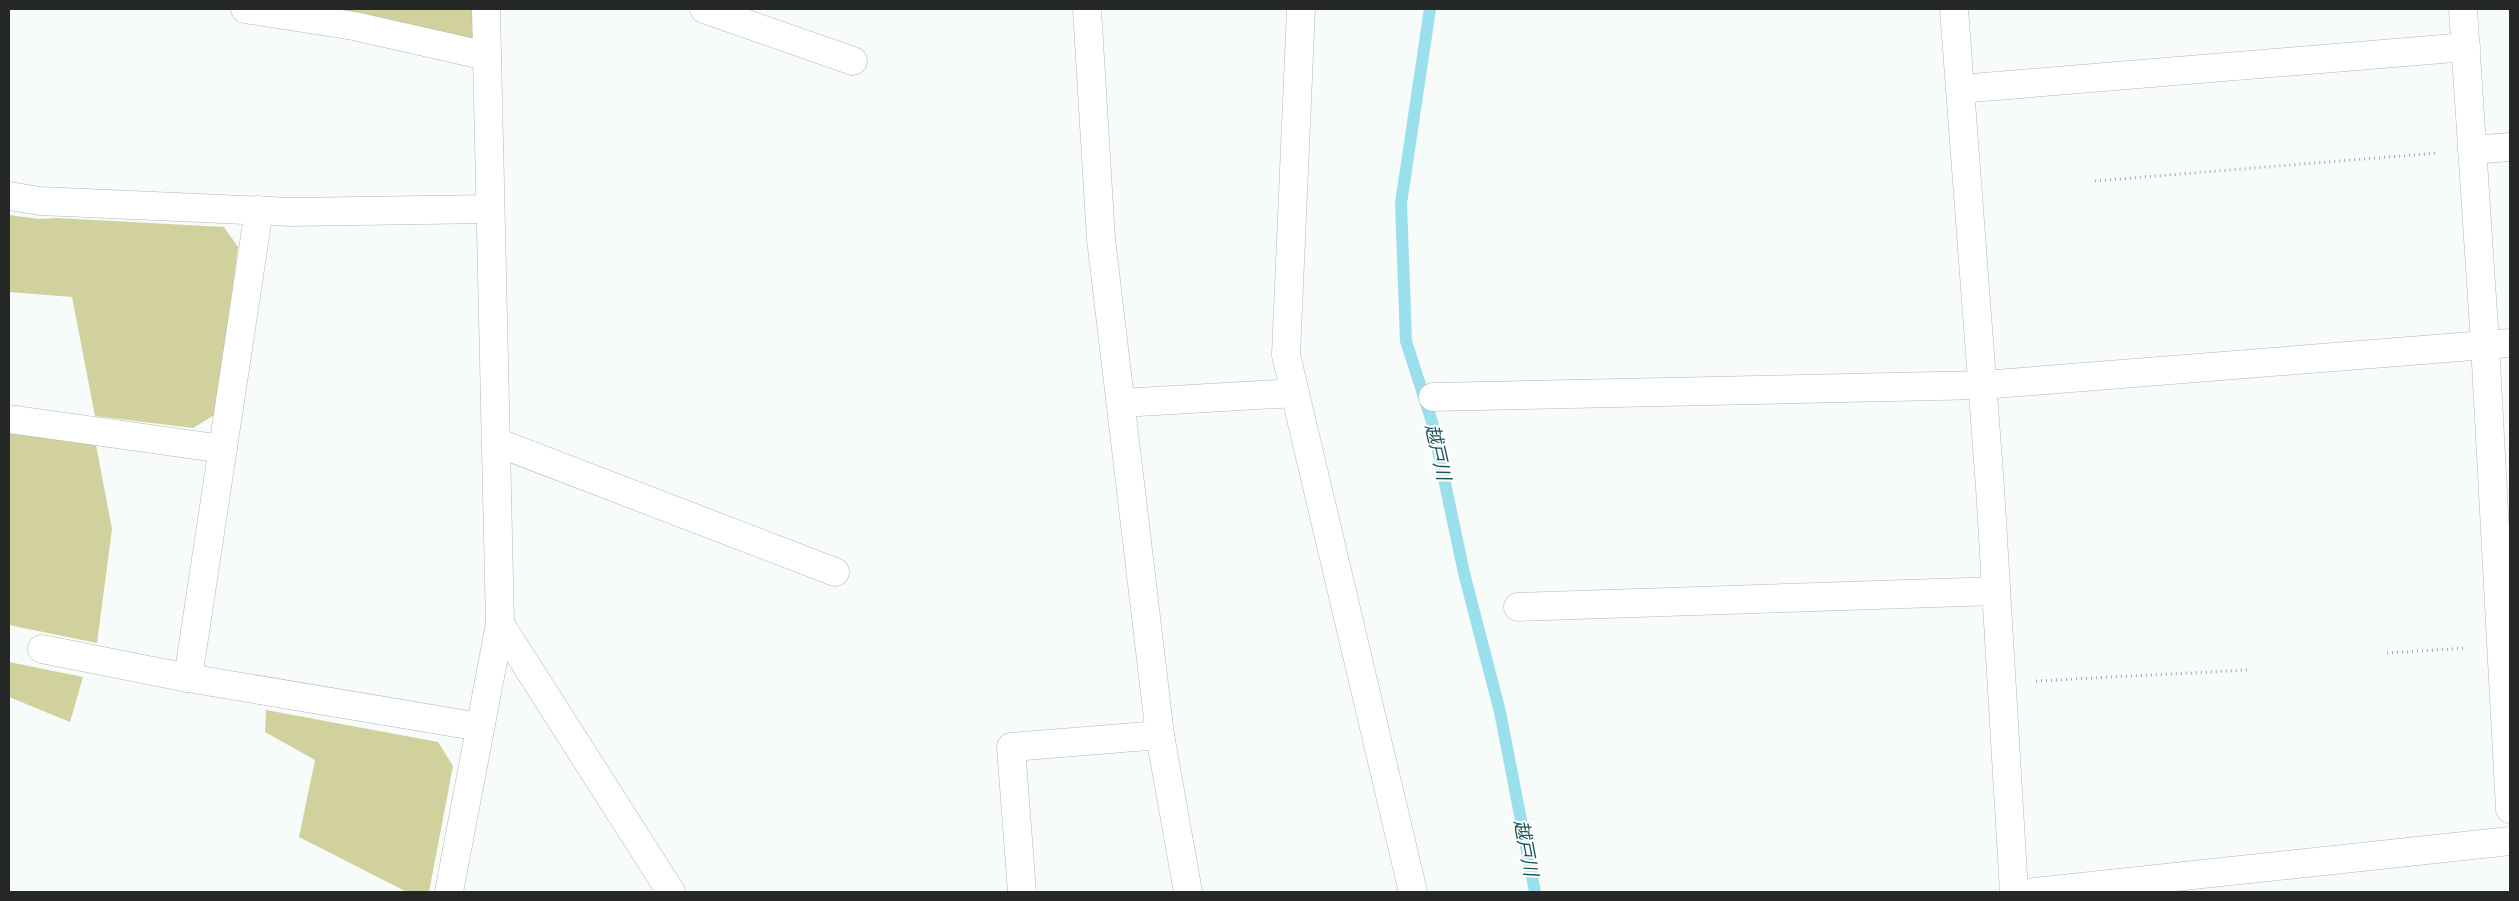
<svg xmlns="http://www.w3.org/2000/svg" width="2519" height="901" viewBox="0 0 2519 901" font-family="Poppins,'Noto Sans JP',sans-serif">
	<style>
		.green { fill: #d1d19e }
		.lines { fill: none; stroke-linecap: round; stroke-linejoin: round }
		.stream { stroke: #9ae0ec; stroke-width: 12 }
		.street-casing { stroke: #b3b8b5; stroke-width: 29 }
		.path { stroke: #a4a7a6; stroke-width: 3; stroke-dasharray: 1 4; stroke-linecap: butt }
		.street { stroke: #fff; stroke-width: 28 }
		.labels { text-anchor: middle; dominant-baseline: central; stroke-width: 4; stroke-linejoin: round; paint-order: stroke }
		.water-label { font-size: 19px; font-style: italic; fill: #1c5760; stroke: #fff }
	</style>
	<rect width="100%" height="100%" fill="#f7fbf9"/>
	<g class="green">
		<path d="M318,9H482L477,40Z"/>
		<path d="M9,215L39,219L57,218L224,227L238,247L216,414L193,428L95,416L72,297L9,292Z"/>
		<path d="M9,433L96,445L112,529L97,643L9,625Z"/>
		<path d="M9,662L83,677L70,722L9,697Z"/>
		<path d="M266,710L438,742L453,766L429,892H407L299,837L315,760L265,732Z"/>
	</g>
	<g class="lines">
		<path class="stream" d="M1430,9L1401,203L1406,341L1432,422L1464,573L1500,712L1535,892"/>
		<defs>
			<g id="street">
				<path d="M245,9L354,26L487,56"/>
				<path d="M704,9L853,61"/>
				<path d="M1087,9L1101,239L1160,735L1188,892"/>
				<path d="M1301,9L1286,355L1413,892"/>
				<path d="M1954,9L1990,487L2014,892"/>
				<path d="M2463,9L2485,344L2510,809"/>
				<path d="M1960,89L2466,47"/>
				<path d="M2472,150L2510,147"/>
				<path d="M9,196L40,201L292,212L490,209"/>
				<path d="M1433,397L1983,385L2510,343"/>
				<path d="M1121,403L1295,393"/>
				<path d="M9,419L223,449"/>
				<path d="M496,442L835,572"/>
				<path d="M1518,607L1996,591"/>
				<path d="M500,624L671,892"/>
				<path d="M42,649L188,678L480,727"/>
				<path d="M188,678L259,210"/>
				<path d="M449,892L500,624L486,9"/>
				<path d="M1022,892L1011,747L1160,735"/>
				<path d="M2035,892L2510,841"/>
			</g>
		</defs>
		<use href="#street" class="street-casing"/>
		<g class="path">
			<path d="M2095,181L2437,153"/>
			<path d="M2387,653L2466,648"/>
			<path d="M2036,681L2247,670"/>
		</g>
		<use href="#street" class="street"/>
	</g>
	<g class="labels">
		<g class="water-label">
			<text transform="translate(1438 452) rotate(77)">越戸川</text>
			<text transform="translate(1526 848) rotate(79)">越戸川</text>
		</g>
	</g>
	<rect width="2519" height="901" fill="none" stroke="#262827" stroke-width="20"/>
</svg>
